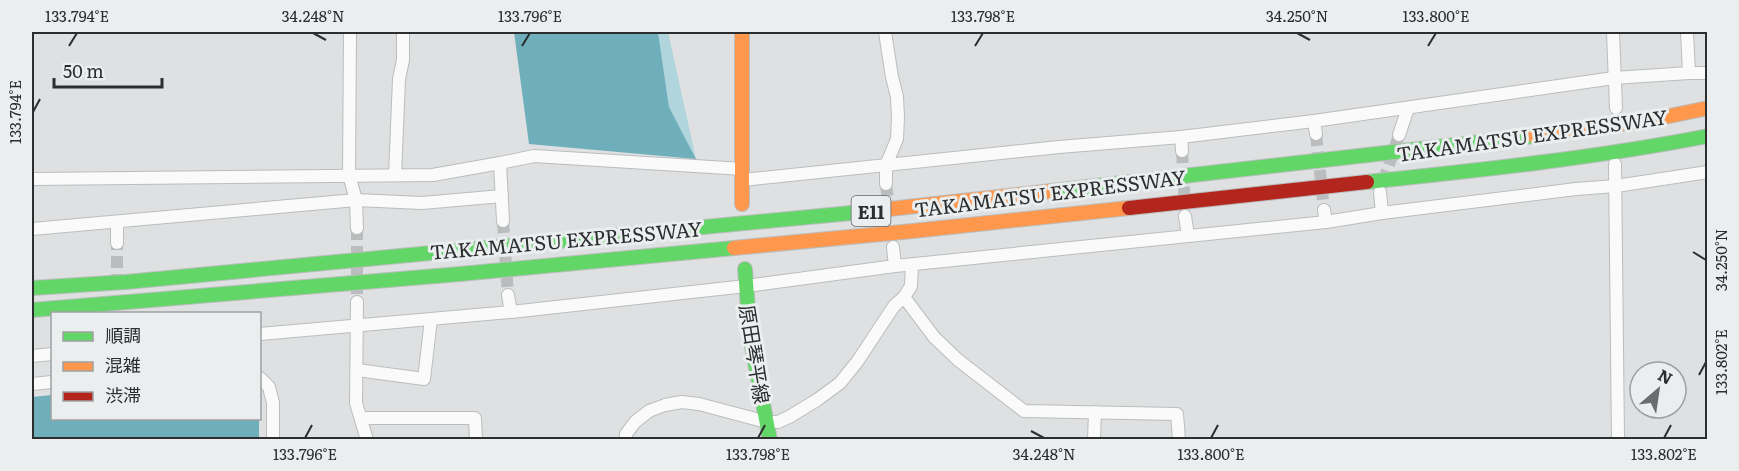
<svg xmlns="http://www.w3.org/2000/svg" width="1739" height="471" viewBox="0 0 1739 471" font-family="Literata,'Noto Sans JP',serif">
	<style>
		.green { fill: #b1d5dd }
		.water { fill: #6fafbc }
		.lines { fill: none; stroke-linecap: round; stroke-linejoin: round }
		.street-tunnel { stroke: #babcbd; stroke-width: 12; stroke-dasharray: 12 6; stroke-linecap: butt }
		.street-casing { stroke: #bbbdbd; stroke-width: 14 }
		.fast-casing { stroke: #bbbdbd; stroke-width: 16 }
		.slow-casing { stroke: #bbbdbd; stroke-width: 16 }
		.jam-casing { stroke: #bbbdbd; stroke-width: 16 }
		.street { stroke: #fafafa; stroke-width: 12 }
		.fast { stroke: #63d668; stroke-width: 14 }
		.slow { stroke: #ff974d; stroke-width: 14 }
		.jam { stroke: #b3261e; stroke-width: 14 }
		.ticks { fill: none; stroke: #2c2d2e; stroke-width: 2 }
		.labels { text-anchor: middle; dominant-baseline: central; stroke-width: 6; stroke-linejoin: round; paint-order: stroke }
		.shield { fill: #eaeeef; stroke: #656768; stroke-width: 1.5 }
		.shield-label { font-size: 18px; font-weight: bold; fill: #2c2d2e }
		.street-label { font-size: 20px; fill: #2c2d2e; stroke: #eaeeef }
		.neatline { fill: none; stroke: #2c2d2e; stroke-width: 2 }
		.ticks-label { font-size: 15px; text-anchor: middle; fill: #2c2d2e }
	</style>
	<rect width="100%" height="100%" fill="#dee0e1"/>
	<path class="green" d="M658,32H668L696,159L669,107Z"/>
	<g class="water">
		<path d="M514,32H658L669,107L696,159L529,144Z"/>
		<path d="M52,395V418L259,419V439H32V397Z"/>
	</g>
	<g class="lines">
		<g class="street-tunnel">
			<path d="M1316,134L1324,210"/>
			<path d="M1182,151L1185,206"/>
			<path d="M1383,182L1399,135"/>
			<path d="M886,184L890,216"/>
			<path d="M503,221L508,295"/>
			<path d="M357,228V302"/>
			<path d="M117,286V243"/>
		</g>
		<defs>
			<g id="street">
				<path d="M350,32L349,175L356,200L357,228"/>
				<path d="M885,32L892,77L897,97L898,117L897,139L886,165V184"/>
				<path d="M1613,32L1616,108"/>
				<path d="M1689,73H1708"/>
				<path d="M1314,121L1316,134"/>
				<path d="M1399,135L1408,108"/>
				<path d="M1181,137L1182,151"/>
				<path d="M1615,164L1618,440"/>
				<path d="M395,175L399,79L403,60V32"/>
				<path d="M32,179L433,175L500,163"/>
				<path d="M743,180L1059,147L1181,137L1314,121L1614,78L1689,73L1687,32"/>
				<path d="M1380,192L1382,213"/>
				<path d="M1324,210L1326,222"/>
				<path d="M1185,216L1188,236"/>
				<path d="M503,221L500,163L534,156L743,169"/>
				<path d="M32,229L356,200L422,203L502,196"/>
				<path d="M117,243V222"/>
				<path d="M893,247L895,266"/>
				<path d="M508,295L511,312"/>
				<path d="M904,297L934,337L958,360L1024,411L1177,414L1179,440"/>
				<path d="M357,302L356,403L367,440"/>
				<path d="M260,334L511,312L746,286L895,266L1326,222L1382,213L1576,189L1616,186L1708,172"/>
				<path d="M32,356L52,354"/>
				<path d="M357,370L424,379L431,319"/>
				<path d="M260,378L269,387L273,403V440"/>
				<path d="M32,384L52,382"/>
				<path d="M361,418H475L476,440"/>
				<path d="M626,440V434L635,422L649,411L665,405L682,402L699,404L767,422H778L789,417L817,400L840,383L857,362L894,306L904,297L911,286L912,265"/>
				<path d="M1094,440L1095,412"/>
			</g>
			<g id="fast">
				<path d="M1367,182C1481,170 1595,158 1708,136"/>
				<path d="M1052,191L1534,136"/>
				<path d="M745,269L750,336L770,440"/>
				<path d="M32,288L126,282L862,212"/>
				<path d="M32,310L460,274L734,248"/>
			</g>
			<g id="slow">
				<path d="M742,32V204"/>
				<path d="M1534,136L1655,119L1708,108"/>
				<path d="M862,212L1052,191"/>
				<path d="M734,248L913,231L1129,208"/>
			</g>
			<path id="jam" d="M1129,208L1367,182"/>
		</defs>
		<use href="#street" class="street-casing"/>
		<use href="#fast" class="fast-casing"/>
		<use href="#slow" class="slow-casing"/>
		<use href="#jam" class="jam-casing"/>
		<use href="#street" class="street"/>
		<use href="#fast" class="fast"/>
		<use href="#slow" class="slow"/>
		<use href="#jam" class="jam"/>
	</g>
	<path class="ticks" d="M313,33L326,40M1297,33L1310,40M69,46L77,33M522,46L530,33M975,46L983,33M1428,46L1436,33M33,112L40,99M1693,252L1706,260M1699,375L1706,362M1031,431L1044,438M305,438L312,425M758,438L765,425M1211,438L1218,425M1664,438L1671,425"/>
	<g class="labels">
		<rect class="shield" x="851.5" y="196" width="39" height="30" rx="4.5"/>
		<g class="shield-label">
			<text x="871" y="211">E11</text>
		</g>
		<g class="street-label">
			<text transform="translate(1532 134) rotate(-8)">TAKAMATSU EXPRESSWAY</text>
			<text transform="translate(1050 192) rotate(-7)">TAKAMATSU EXPRESSWAY</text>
			<text transform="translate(566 239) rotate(-5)">TAKAMATSU EXPRESSWAY</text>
			<text transform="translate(756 354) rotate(81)">原田琴平線</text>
		</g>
	</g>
	<rect width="1739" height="471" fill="none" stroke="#eaeeef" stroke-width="66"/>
	<rect x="51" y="312" width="210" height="108" fill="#eaeeef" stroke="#9ea1a2" stroke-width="1.5"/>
	<rect x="63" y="332" width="30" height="9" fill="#63d668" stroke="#9ea1a2" stroke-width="1.5"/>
	<text x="105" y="342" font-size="18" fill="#2c2d2e">順調</text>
	<rect x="63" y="362" width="30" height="9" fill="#ff974d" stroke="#9ea1a2" stroke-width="1.5"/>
	<text x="105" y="372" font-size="18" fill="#2c2d2e">混雑</text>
	<rect x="63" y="392" width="30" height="9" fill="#b3261e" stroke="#9ea1a2" stroke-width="1.5"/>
	<text x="105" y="402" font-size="18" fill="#2c2d2e">渋滞</text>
	<g transform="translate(1658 390) rotate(29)"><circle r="28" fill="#eaeeef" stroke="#9ea1a2" stroke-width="1.5"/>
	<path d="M0-4.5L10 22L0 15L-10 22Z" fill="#6a6c6d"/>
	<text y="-9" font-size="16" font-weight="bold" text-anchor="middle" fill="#2c2d2e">N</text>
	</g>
	<path d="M54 78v9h108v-9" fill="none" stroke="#2c2d2e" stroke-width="3"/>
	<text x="63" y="78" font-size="18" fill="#2c2d2e" stroke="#eaeeef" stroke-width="4.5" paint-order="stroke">50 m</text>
	<rect x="33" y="33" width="1673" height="405" class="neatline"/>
	<g class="ticks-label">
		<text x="77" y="22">133.794°E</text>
		<text x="313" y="22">34.248°N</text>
		<text x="530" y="22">133.796°E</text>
		<text x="983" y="22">133.798°E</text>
		<text x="1297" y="22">34.250°N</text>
		<text x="1436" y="22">133.800°E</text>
		<text transform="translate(16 112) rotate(-90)" y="5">133.794°E</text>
		<text transform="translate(1722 260) rotate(-90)" y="5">34.250°N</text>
		<text transform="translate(1722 362) rotate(-90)" y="5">133.802°E</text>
		<text x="305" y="460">133.796°E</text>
		<text x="758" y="460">133.798°E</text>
		<text x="1044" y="460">34.248°N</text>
		<text x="1211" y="460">133.800°E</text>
		<text x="1664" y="460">133.802°E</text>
	</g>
</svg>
